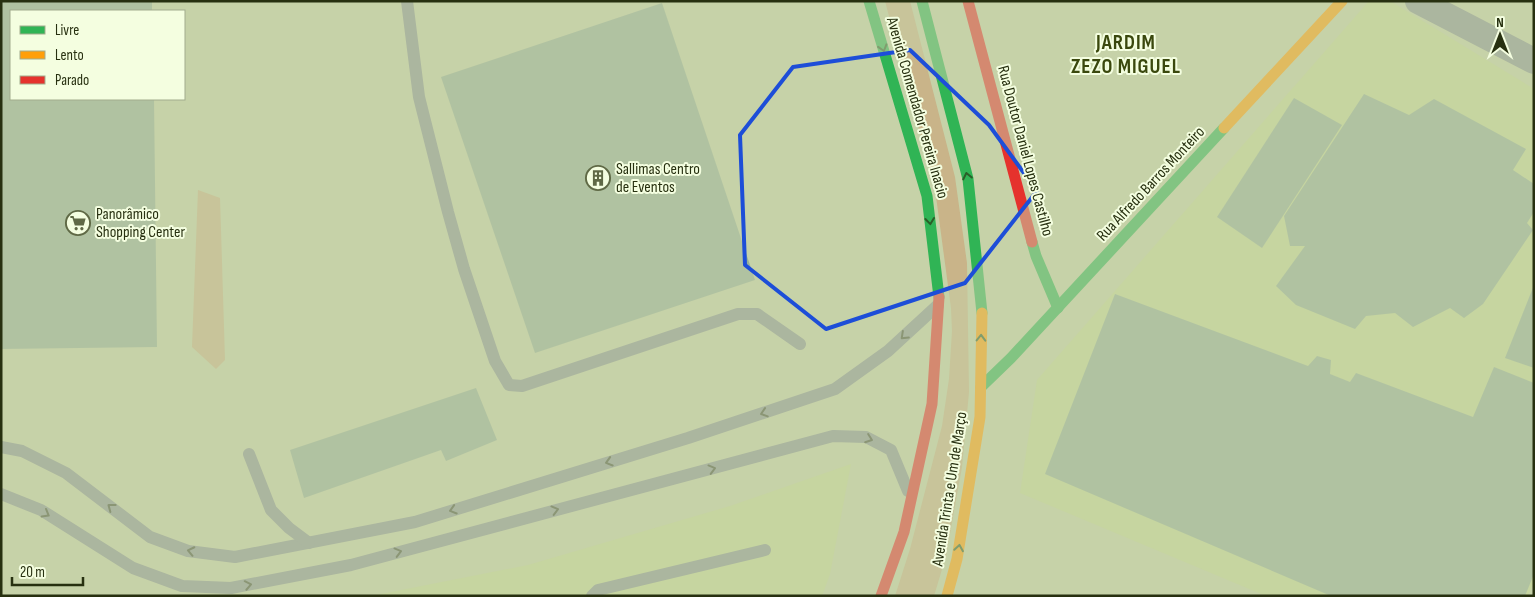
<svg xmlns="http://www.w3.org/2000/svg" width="1535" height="597" viewBox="0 0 1535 597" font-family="'Sofia Sans Condensed',sans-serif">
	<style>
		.built { fill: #c5d997 }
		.green { fill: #c9b489 }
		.building { fill: #96b09a }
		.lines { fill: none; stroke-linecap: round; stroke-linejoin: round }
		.lane { stroke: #899495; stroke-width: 12 }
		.street { stroke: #899495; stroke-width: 26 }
		.fast { stroke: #30b455; stroke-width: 11 }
		.slow { stroke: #ff9f0a; stroke-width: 11 }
		.jam { stroke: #e5322d; stroke-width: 11 }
		.oneway { stroke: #2a5e28 }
		.oneway2 { stroke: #444e38 }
		.marked { fill: none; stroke: #1d4ed8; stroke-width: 4; stroke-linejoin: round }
		.labels { text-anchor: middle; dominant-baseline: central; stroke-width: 4; stroke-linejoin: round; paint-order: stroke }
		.street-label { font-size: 16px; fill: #273010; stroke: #f4fee0 }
		.poi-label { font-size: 16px; fill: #273010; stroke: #f4fee0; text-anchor: start }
		.district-label { font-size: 21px; font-weight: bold; letter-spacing: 1px; fill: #3a480d; stroke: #f4fee0 }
	</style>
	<rect width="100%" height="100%" fill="#c6d2a8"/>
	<g class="built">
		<path d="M1369,1H1390L1534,89V582L1528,596H1266L1020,493L1037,380Z"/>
		<path d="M851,464L830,574L822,596H371L528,565L730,506Z"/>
	</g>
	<g class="green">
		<path d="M885,1H910L955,177L967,263L969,392L962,467L946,556L934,596H895L910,549L942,426L949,379L952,331L951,308L935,189Z"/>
		<path d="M198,190L220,198L225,360L216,369L192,347Z"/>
	</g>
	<g class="building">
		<path d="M1,1H152V11H11V99H154L157,347L1,349Z"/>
		<path d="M662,3L755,280L535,353L441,77Z"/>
		<path d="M1364,94L1409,115L1434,99L1526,149L1513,170L1534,184V212L1527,223L1533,230L1483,304L1464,318L1450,308L1413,327L1395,313L1366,316L1355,329L1296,305L1276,286L1305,246H1290L1284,216Z"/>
		<path d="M1294,98L1342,125L1262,248L1217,217Z"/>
		<path d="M1534,285V368L1505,358Z"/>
		<path d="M1115,294L1308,366L1317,356L1331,360L1330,374L1350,382L1356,373L1473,417L1494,367L1534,383V574L1525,596H1331L1045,474Z"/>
		<path d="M476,388L497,440L446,461L441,450L304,498L290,450Z"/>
	</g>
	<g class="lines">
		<g class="lane">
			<path d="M407,1L419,97L448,212L464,269L495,361L509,385L522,386L738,314H757L800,344"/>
			<path d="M1,447L22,451L66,473L150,537L188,551L235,557L415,522L688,438L835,389L888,351L938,305"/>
			<path d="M249,454L271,510L289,528L309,543"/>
			<path d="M1,494L41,510L133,568L182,586L231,588L351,565L833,436L866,437L891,450L908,491"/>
			<path d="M592,596L598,590L765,550"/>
		</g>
		<path class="street" d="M1418,1L1534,61"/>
		<g class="fast">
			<path d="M869,1L927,196L939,297"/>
			<path d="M922,1L968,179L982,313"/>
			<path d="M1032,242L1036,256L1058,308"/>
			<path d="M981,387L1011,358L1224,128"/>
		</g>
		<g class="slow">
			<path d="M1224,128L1342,1"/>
			<path d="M947,596L957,559L980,417L982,313"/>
		</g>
		<g class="jam">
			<path d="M968,1L1032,242"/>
			<path d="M881,596L904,532L932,404L939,297"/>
		</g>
	</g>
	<defs><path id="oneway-chevron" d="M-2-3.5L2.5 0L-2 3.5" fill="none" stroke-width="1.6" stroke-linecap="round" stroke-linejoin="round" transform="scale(1.25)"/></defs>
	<g class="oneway">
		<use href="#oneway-chevron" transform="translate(883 48) rotate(73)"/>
		<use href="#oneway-chevron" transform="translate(967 176) rotate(-102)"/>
		<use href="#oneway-chevron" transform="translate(930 221) rotate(83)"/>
		<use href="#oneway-chevron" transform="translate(981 338) rotate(-89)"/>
		<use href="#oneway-chevron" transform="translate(959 548) rotate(-81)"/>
	</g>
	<g class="oneway2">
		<use href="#oneway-chevron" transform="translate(904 336) rotate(137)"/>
		<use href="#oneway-chevron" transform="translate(764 413) rotate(162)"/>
		<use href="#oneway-chevron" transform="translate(869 439) rotate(20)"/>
		<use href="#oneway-chevron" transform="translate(609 462) rotate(163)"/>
		<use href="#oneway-chevron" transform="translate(712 469) rotate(-15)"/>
		<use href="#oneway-chevron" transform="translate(111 507) rotate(-143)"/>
		<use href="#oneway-chevron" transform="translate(453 510) rotate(163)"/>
		<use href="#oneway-chevron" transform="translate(555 510) rotate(-15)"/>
		<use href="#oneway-chevron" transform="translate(46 514) rotate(30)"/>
		<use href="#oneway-chevron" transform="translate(191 551) rotate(-168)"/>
		<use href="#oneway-chevron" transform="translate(398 552) rotate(-15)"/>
		<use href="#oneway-chevron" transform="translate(248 585) rotate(-11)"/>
	</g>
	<path d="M0 0H1535V597H0ZM910,50L989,125L1037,191L965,283L826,329L745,265L740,135L793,67Z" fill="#c6d2a8" fill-opacity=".55" fill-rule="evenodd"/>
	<path class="marked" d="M910,50L989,125L1037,191L965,283L826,329L745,265L740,135L793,67Z"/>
	<defs>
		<symbol id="building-ring" viewBox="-11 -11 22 22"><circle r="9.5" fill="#f4fee0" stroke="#5f6945" stroke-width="1.5"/><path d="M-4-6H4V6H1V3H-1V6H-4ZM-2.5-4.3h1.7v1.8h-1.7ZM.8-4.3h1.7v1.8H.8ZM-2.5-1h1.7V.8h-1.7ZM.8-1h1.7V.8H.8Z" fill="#5f6945"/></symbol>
		<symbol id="supermarket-ring" viewBox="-11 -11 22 22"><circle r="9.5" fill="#f4fee0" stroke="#5f6945" stroke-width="1.5"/><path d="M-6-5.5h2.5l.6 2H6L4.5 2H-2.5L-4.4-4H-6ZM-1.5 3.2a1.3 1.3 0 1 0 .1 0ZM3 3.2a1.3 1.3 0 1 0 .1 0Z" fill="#5f6945"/></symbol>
	</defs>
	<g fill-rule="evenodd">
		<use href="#building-ring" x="584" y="164" width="28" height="28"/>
		<use href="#supermarket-ring" x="64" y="209" width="28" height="28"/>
	</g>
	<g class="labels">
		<g class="street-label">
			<text transform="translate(917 108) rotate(74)">Avenida Comendador Pereira Inacio</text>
			<text transform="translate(1025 151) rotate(75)">Rua Doutor Daniel Lopes Castilho</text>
			<text transform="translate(1151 184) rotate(-47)">Rua Alfredo Barros Monteiro</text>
			<text transform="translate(950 489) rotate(-81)">Avenida Trinta e Um de Março</text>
		</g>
		<g class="poi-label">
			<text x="616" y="169">Sallimas Centro<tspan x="616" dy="18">de Eventos</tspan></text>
			<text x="96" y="214">Panorâmico<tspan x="96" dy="18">Shopping Center</tspan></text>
		</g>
		<g class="district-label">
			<text x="1126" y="42">JARDIM<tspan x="1126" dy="24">ZEZO MIGUEL</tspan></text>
		</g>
	</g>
	<rect width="1535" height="597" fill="none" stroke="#273010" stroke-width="5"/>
	<rect x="10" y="10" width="175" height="90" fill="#f4fee0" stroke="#a2ac8d"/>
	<rect x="20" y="26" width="25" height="8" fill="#30b455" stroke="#a2ac8d"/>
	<text x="55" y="35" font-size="15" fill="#273010">Livre</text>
	<rect x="20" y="51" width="25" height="8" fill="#ff9f0a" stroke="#a2ac8d"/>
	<text x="55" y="60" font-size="15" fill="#273010">Lento</text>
	<rect x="20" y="76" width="25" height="8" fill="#e5322d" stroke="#a2ac8d"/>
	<text x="55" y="85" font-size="15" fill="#273010">Parado</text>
	<g transform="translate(1500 35)" stroke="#f4fee0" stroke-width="4" paint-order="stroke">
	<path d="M0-4L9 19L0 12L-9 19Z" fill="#273010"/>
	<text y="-8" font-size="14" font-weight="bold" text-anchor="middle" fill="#273010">N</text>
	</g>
	<path d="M12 577v8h71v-8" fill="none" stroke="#273010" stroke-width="2.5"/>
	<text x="20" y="577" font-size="15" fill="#273010" stroke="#f4fee0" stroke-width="4" paint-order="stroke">20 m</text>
</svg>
